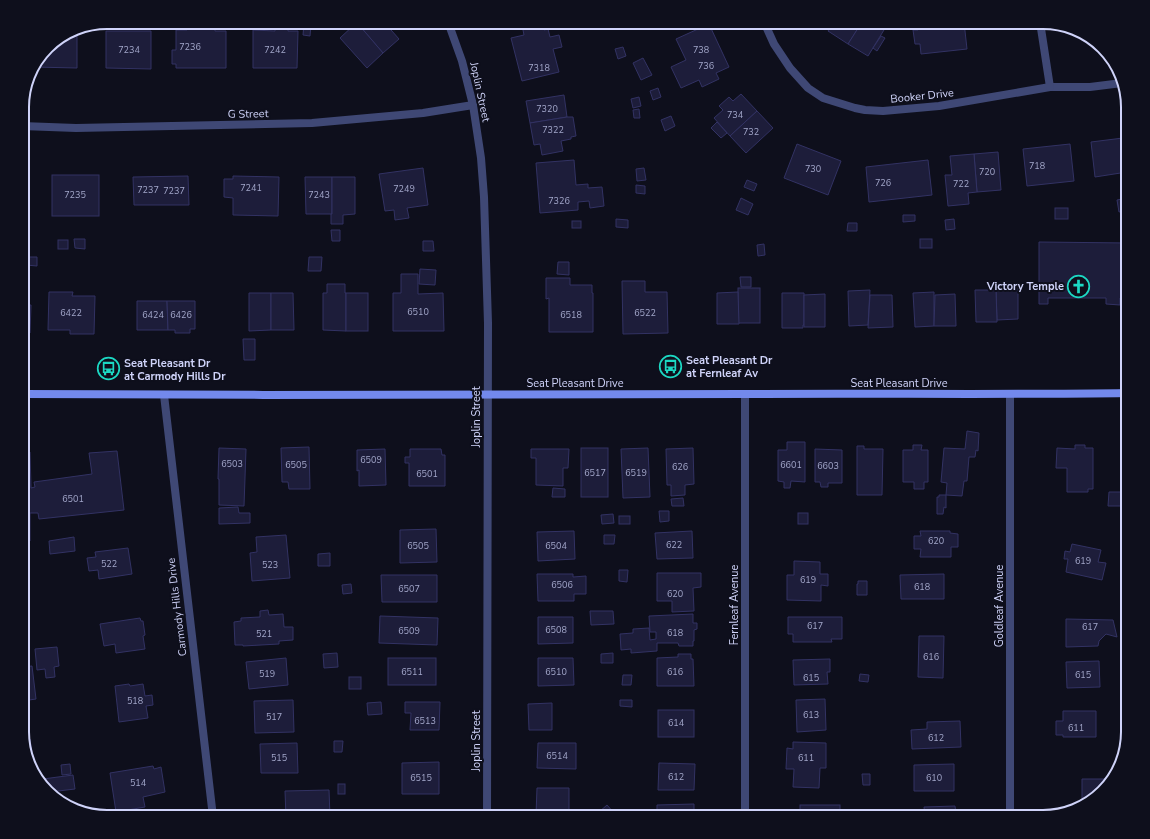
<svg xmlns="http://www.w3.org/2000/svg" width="1150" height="839" viewBox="0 0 1150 839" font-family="'Nunito Sans',sans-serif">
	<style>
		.building { fill: #1d1d3a; stroke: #323263 }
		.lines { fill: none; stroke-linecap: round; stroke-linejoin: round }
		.street { stroke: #3f4875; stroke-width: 8 }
		.secondary { stroke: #7389ec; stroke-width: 8 }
		.labels { text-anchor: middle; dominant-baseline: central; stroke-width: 4; stroke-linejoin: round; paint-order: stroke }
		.number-label { font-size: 9px; fill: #a2a6c9 }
		.street-label { font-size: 11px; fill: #cfd3f9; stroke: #0e0f1c }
		.poi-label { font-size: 11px; font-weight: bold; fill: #cfd3f9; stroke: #0e0f1c; text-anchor: start }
		.rim { fill: none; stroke: #cfd3f9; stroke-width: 2 }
	</style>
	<rect width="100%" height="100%" fill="#0e0f1c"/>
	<g class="building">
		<rect x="153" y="22" width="10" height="3"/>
		<path d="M187,22H215V31H226V68H176V64H172V50H176V30H187Z"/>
		<rect x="227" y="22" width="9" height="6"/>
		<path d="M275,22H288V31H298L297,68H253V30L275,31Z"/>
		<path d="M362,22H384L399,39L383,53L359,25Z"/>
		<path d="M535,22H542L544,30L548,29L550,37L559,35L562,47L553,49L559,72L522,81L511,38L524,35L522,25Z"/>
		<path d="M834,22H862L848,44L828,31Z"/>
		<path d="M862,22H882L887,25L868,56L848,44Z"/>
		<path d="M917,22H964L967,49L921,54L920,44H915L913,30H918Z"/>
		<path d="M304,24H311L310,36L303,35Z"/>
		<path d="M709,24L729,67L716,73L719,79L702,87L699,80L681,88L671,67L686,60L676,39Z"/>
		<path d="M354,25L356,27L359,25L383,53L367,68L340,38Z"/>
		<path d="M75,28H77V68L33,67L51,43Z"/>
		<path d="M106,31H151V69L106,68Z"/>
		<path d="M881,36L885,38L877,51L873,48Z"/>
		<path d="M623,47L626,56L618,59L615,49Z"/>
		<path d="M643,58L652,75L641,80L633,63Z"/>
		<path d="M658,88L661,97L653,100L650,91Z"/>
		<path d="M741,94L757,111L730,136L714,118L723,110L719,106L729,97L733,101Z"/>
		<path d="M564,95L567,117L530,123L526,101Z"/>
		<path d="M639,97L641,106L633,108L631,99Z"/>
		<path d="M639,109L640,118H634L633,110Z"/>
		<path d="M757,111L773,128L746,153L730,136Z"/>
		<path d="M671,116L675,126L665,131L661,120Z"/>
		<path d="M567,117H573L576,136L571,137V139L561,141L563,151L542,155L540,144L534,145L530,123Z"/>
		<path d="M717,122L727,133L721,138L711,128Z"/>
		<path d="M1128,137V172H1127L1123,138Z"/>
		<path d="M1123,138L1127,172L1095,177L1091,142Z"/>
		<path d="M797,144L841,161L828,195L784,178Z"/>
		<path d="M1070,144L1074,181L1027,186L1023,149Z"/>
		<path d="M998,152L1001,190L977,192L974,154Z"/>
		<path d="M974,154L977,192L968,193L969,204L948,206L945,175H952L950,156Z"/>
		<path d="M574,160L576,185L588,184V188L602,187L604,206L590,208L589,201L578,202V210L540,213L536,163Z"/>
		<path d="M928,160L932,195L869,202L866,167Z"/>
		<path d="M423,168L428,205L407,208L409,218L395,220L394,210L385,211L379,174Z"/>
		<path d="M644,168L646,180L637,181L636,169Z"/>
		<rect x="52" y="175" width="47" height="41"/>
		<path d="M188,176L189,205H134L133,177Z"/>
		<path d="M233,176L279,177L278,216L233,215V198L224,197V179H233Z"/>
		<path d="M305,177H332V214H306Z"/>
		<path d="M332,177H355V214L343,215V224H331V214H332Z"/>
		<path d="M747,180L757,184L754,191L744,187Z"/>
		<path d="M636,185L645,186V194L636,193Z"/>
		<path d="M741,198L753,204L748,215L736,210Z"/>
		<path d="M1127,198L1128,210L1119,212L1117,200Z"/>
		<rect x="1055" y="208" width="13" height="11"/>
		<path d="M903,215H915V221L903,222Z"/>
		<path d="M22,219H27L26,234L22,233Z"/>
		<path d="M616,219L628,220V228L616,227Z"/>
		<path d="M954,219L955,229L946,230L945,220Z"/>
		<rect x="572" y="221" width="9" height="7"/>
		<path d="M848,223H857V231H847Z"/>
		<path d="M331,230H340V241H332Z"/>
		<path d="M74,239H85V249L75,248Z"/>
		<rect x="920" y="239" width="12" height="9"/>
		<rect x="58" y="240" width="10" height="9"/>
		<path d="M423,241H433L434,251H423Z"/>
		<path d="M1039,242L1128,243V298H1120V305L1106,304V298H1048V304H1039Z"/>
		<path d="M764,244L765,255L758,256L757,245Z"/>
		<path d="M26,257H37V266L26,265Z"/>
		<path d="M309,257H322L321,271H308Z"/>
		<path d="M558,262H569V275L557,274Z"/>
		<path d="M420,269L436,270L435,285L419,284Z"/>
		<path d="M401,274H418V294L443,293L444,331H393V293H401Z"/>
		<path d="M740,277H751V287H741Z"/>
		<path d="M546,278H570V285H592V293H593V332H549V298L546,299Z"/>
		<path d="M622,281H645V292H667L668,333L623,334Z"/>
		<path d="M327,284H345V293H346V331L323,330V293H327Z"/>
		<rect x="738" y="288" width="22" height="35"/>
		<path d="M996,288H1018V319L997,320Z"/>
		<path d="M870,290L868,325L849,326L848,291Z"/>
		<path d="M975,290H996L997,322H976Z"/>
		<path d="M49,292H73L72,296H95L94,334H70V330H48Z"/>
		<path d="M738,292L739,324H717V293Z"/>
		<path d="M934,292V326L915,327L913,293Z"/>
		<path d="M249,293H271V330L249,331Z"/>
		<path d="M271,293H293L294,330H271Z"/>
		<rect x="346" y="293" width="22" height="38"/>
		<path d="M782,293H804V325H803V328H782Z"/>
		<path d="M825,294V327H804V295Z"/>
		<path d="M955,294L956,326H934L935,295Z"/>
		<path d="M870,295H892L893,327L868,328Z"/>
		<path d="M137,301H167L168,330H137Z"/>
		<path d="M167,301H195V329H190V333H175V330H168Z"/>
		<path d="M22,305H31L30,333H22Z"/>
		<path d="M243,339H255V360H244Z"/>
		<path d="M967,431L979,433L978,451L976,450L975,457H969L967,481H964L962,496L946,495L947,483L941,482L944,448L965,449Z"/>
		<path d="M787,442H805V482L791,481L790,488H784V482L778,481V450H787Z"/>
		<path d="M913,445H922L921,450H928V482H924V489H914V482H903V450H913Z"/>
		<path d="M1075,445H1085V448H1093V489H1088V492H1067V468H1056L1057,448L1075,449Z"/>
		<path d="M857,446H864V449H883L882,495H857Z"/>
		<path d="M309,447L310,489H289L288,482H282L281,448Z"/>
		<path d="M219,448L246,449L244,506L219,505V479H218Z"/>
		<rect x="581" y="448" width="27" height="49"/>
		<path d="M648,448L650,497L623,498L621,449Z"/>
		<path d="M693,448L694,484L685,485V495L671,496V485H667L666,449Z"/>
		<path d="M385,449L386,485L359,486V470L357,471V450Z"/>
		<path d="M410,449H441L442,455H445V486H409V463H405V457H410Z"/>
		<path d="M531,449H569L568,468H563V486L536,485V458H531Z"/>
		<path d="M815,449L842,450V483H828V487H821L820,482H815Z"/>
		<path d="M117,451L124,510L39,519L38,513H30V541H22V452H30L31,488L35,487L34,482L92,474L89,453Z"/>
		<path d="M553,488L565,489V497H552Z"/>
		<path d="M1109,492H1121V506H1108Z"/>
		<path d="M939,495H946V508L944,507L943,514H937V497H939Z"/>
		<path d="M1128,496V514L1121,510Z"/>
		<path d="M683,498L684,506H672L671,499Z"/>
		<path d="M238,507L239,513H250V523L219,524V508Z"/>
		<path d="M659,511H669V521L660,522Z"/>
		<rect x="798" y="513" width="10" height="11"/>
		<path d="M613,514L614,523L602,524L601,515Z"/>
		<rect x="619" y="516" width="11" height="8"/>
		<path d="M436,529L437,562L400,563V530Z"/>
		<path d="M574,531L575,559L538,561L537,532Z"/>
		<path d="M692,531L693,558L657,559L655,533Z"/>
		<path d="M920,531H950V533L958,534V547H951V557H920L921,549H914V536H921Z"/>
		<path d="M286,535L290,578L252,581L250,553L257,552L256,537Z"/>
		<path d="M604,535H615L614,544H604Z"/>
		<path d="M74,537L75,551L50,554L49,541Z"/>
		<path d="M1072,544L1101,550L1098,562L1106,563L1102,580L1066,572L1068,559H1064L1065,551L1070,552Z"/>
		<path d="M128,548L132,574L99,579L98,570L89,571L87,558L96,557L95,552Z"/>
		<path d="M330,553V566H318V554Z"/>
		<path d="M794,561L820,562V574H828V586L821,585V601L787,600V575H794Z"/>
		<path d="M619,570H628L627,582L619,581Z"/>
		<path d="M657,573H701V587L693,588L694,611L672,612V601H657Z"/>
		<path d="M537,574H573V577L586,576V594H574V601H538Z"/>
		<path d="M944,574V599H901L900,575Z"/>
		<path d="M381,575H437V602H382Z"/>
		<path d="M858,581H867V595H857V584H858Z"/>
		<path d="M351,584L352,593L343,594L342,585Z"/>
		<path d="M268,610L269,615L283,614L284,627H293V640L279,641V644L243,646V645H235L234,622L241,621V618L260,617V611Z"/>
		<path d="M590,611H613L614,624L591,625Z"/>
		<path d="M693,614V623H697V629L694,630V641H693V646H679L678,643H657V651L631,653V649L621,650L620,634L633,633V629L649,628L650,640L656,639V632H650L649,616Z"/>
		<path d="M380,616L438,618L437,645L379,643Z"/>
		<path d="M538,617H573V643L538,644Z"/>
		<path d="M788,617H842V639H831L832,642H793V634H788Z"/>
		<path d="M140,618L141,621H143L145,635L143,636L145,649L116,653L115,644L104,646L100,624Z"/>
		<path d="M1066,619L1113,620L1117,637L1106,634L1099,641L1098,646L1066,647Z"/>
		<path d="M919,636H944L943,678L918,677Z"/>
		<path d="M57,647L59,666L54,667L55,677L46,678L45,669L37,670L35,649Z"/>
		<path d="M337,653L338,667L324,668L323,654Z"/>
		<path d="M613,653V663H601V654Z"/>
		<path d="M678,654H691V659H693L694,686H657V658L678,657Z"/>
		<path d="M286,658L288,685L249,689L246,662Z"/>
		<rect x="388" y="658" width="48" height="27"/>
		<path d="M538,658H573L574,685L538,686Z"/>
		<path d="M830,659V672H827L828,684L794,685L793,660Z"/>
		<path d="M1099,661L1100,687L1067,688L1066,662Z"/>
		<path d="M32,666L36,699L22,701V667Z"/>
		<path d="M860,674L869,675L868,682L859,681Z"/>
		<path d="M623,675H632L631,685H622Z"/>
		<rect x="349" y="677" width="12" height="12"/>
		<path d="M129,684L130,686L143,684L145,696L152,695L153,705L146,706L148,718L119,722L115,686Z"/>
		<path d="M825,699L826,730L797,732L796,700Z"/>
		<path d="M293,700L294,732L255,733L254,701Z"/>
		<path d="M620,700H632V707L620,706Z"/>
		<path d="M381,702L382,714L368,715L367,703Z"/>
		<path d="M405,702H440L439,730H410L411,713H405Z"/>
		<path d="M552,703V730H529L528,704Z"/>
		<rect x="658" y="710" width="36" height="27"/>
		<path d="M1063,711H1096V737H1063V735H1056V721H1063Z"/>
		<path d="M960,721L961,747L912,749L911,730L927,729V722Z"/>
		<path d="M30,739L35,774L31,770L23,740Z"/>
		<path d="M334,741H343L342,752H334Z"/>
		<path d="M793,742L826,743V768H820L819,788L793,787L794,769H786L787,748L793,749Z"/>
		<path d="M297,743L298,773H261L260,744Z"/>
		<path d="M538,743H576V769L537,768Z"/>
		<path d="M439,762V794H402V763Z"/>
		<path d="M659,763L695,764L694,790H658Z"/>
		<path d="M70,764L71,774L62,775L61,765Z"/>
		<path d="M954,764V791H914V765Z"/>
		<path d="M153,766L154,769L161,767L165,792L143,797L145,807L116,812L110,773Z"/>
		<path d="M862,774H870V785H863Z"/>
		<path d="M73,775L75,789L50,792L43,785V779Z"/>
		<path d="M1082,779H1112L1111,784L1088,802V800H1082Z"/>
		<rect x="338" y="784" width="7" height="10"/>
		<path d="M537,788H569V816L536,815Z"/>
		<path d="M329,790L330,817H286L285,791Z"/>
		<path d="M694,804V817H657V805Z"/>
		<path d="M607,805L614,813L609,817H603L599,812Z"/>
		<rect x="800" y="805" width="40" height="12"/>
		<path d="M955,806L956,814H961V817H925L924,807Z"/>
	</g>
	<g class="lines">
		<g class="street">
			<path d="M448,22L462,61L473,105L481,158L484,197L488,323L487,817"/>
			<path d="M764,22L774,44L790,68L808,88L823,98L855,108L865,110L883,111L939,106L1050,87H1090L1122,83"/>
			<path d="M1040,22L1050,87"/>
			<path d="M22,126L76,128L312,123L423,113L473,105"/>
			<path d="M164,395L213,817"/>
			<path d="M1010,395V817"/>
			<path d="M745,817V394"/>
		</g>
		<path class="secondary" d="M22,394C263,396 504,394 745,394C872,393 1000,395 1128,393"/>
	</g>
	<defs>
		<symbol id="church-ring" viewBox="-11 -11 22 22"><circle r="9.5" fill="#0e0f1c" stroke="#1cd8c3" stroke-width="1.5"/><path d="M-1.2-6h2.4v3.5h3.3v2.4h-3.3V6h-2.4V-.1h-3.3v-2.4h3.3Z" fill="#1cd8c3"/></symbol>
		<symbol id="bus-ring" viewBox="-11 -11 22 22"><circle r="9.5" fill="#0e0f1c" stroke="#1cd8c3" stroke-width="1.5"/><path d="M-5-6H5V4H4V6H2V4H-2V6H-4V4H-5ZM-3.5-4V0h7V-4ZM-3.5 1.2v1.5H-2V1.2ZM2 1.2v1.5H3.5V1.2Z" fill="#1cd8c3"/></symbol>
	</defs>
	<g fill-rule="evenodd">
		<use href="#church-ring" x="1066" y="274" width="25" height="25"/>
		<use href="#bus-ring" x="658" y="354" width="25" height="25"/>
		<use href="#bus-ring" x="96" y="356" width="25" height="25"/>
	</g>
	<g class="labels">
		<g class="number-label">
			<text x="190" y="47">7236</text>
			<text x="129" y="50">7234</text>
			<text x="275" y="50">7242</text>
			<text x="701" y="50">738</text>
			<text x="706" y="66">736</text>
			<text x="539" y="68">7318</text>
			<text x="547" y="109">7320</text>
			<text x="735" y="115">734</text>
			<text x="553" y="130">7322</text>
			<text x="751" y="132">732</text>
			<text x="1037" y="166">718</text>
			<text x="813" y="169">730</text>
			<text x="987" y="172">720</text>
			<text x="883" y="183">726</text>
			<text x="961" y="184">722</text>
			<text x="251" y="188">7241</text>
			<text x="404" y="189">7249</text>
			<text x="148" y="190">7237</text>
			<text x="174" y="191">7237</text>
			<text x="75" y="195">7235</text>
			<text x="319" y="195">7243</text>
			<text x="559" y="201">7326</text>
			<text x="418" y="312">6510</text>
			<text x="71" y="313">6422</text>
			<text x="645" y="313">6522</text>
			<text x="153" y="315">6424</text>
			<text x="181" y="315">6426</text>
			<text x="571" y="315">6518</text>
			<text x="371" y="460">6509</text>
			<text x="232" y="464">6503</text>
			<text x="296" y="465">6505</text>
			<text x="791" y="465">6601</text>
			<text x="828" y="466">6603</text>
			<text x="680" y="467">626</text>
			<text x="595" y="473">6517</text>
			<text x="636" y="473">6519</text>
			<text x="427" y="474">6501</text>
			<text x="73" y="499">6501</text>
			<text x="936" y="541">620</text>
			<text x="674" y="545">622</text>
			<text x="418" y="546">6505</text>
			<text x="556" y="546">6504</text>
			<text x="1083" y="561">619</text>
			<text x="109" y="564">522</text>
			<text x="270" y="565">523</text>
			<text x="808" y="580">619</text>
			<text x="562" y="585">6506</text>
			<text x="922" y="587">618</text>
			<text x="409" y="589">6507</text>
			<text x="675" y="594">620</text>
			<text x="815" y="626">617</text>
			<text x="1090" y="627">617</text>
			<text x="556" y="630">6508</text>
			<text x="409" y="631">6509</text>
			<text x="675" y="633">618</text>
			<text x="264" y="634">521</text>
			<text x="931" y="657">616</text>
			<text x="412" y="672">6511</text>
			<text x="556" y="672">6510</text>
			<text x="675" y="672">616</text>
			<text x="267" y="674">519</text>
			<text x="1083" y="675">615</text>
			<text x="811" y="678">615</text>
			<text x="135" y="701">518</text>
			<text x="811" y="715">613</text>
			<text x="274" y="717">517</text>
			<text x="425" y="721">6513</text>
			<text x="676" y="723">614</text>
			<text x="1076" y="728">611</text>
			<text x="936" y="738">612</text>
			<text x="557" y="756">6514</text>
			<text x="279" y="758">515</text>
			<text x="806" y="758">611</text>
			<text x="676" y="777">612</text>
			<text x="421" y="778">6515</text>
			<text x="934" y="778">610</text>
			<text x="138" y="783">514</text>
		</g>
		<g class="street-label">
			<text transform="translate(480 92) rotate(78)">Joplin Street</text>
			<text transform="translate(922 96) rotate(-6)">Booker Drive</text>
			<text transform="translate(248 114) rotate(-1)">G Street</text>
			<text x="575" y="383">Seat Pleasant Drive</text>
			<text x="899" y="383">Seat Pleasant Drive</text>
			<text transform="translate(476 417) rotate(-90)">Joplin Street</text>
			<text transform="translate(734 605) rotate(-90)">Fernleaf Avenue</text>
			<text transform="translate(999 606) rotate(-90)">Goldleaf Avenue</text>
			<text transform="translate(177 607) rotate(-97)">Carmody Hills Drive</text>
			<text transform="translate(476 741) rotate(-90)">Joplin Street</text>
		</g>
		<g class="poi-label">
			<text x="1064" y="286" text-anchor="end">Victory Temple</text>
			<text x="686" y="360">Seat Pleasant Dr<tspan x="686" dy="13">at Fernleaf Av</tspan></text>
			<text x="124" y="363">Seat Pleasant Dr<tspan x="124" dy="13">at Carmody Hills Dr</tspan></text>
		</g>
	</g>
	<path d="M0 0H1150V839H0ZM107 29H1043A78 78 0 0 1 1121 107V732A78 78 0 0 1 1043 810H107A78 78 0 0 1 29 732V107A78 78 0 0 1 107 29Z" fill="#0e0f1c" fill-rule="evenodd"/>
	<path class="rim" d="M107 29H1043A78 78 0 0 1 1121 107V732A78 78 0 0 1 1043 810H107A78 78 0 0 1 29 732V107A78 78 0 0 1 107 29Z"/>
</svg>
